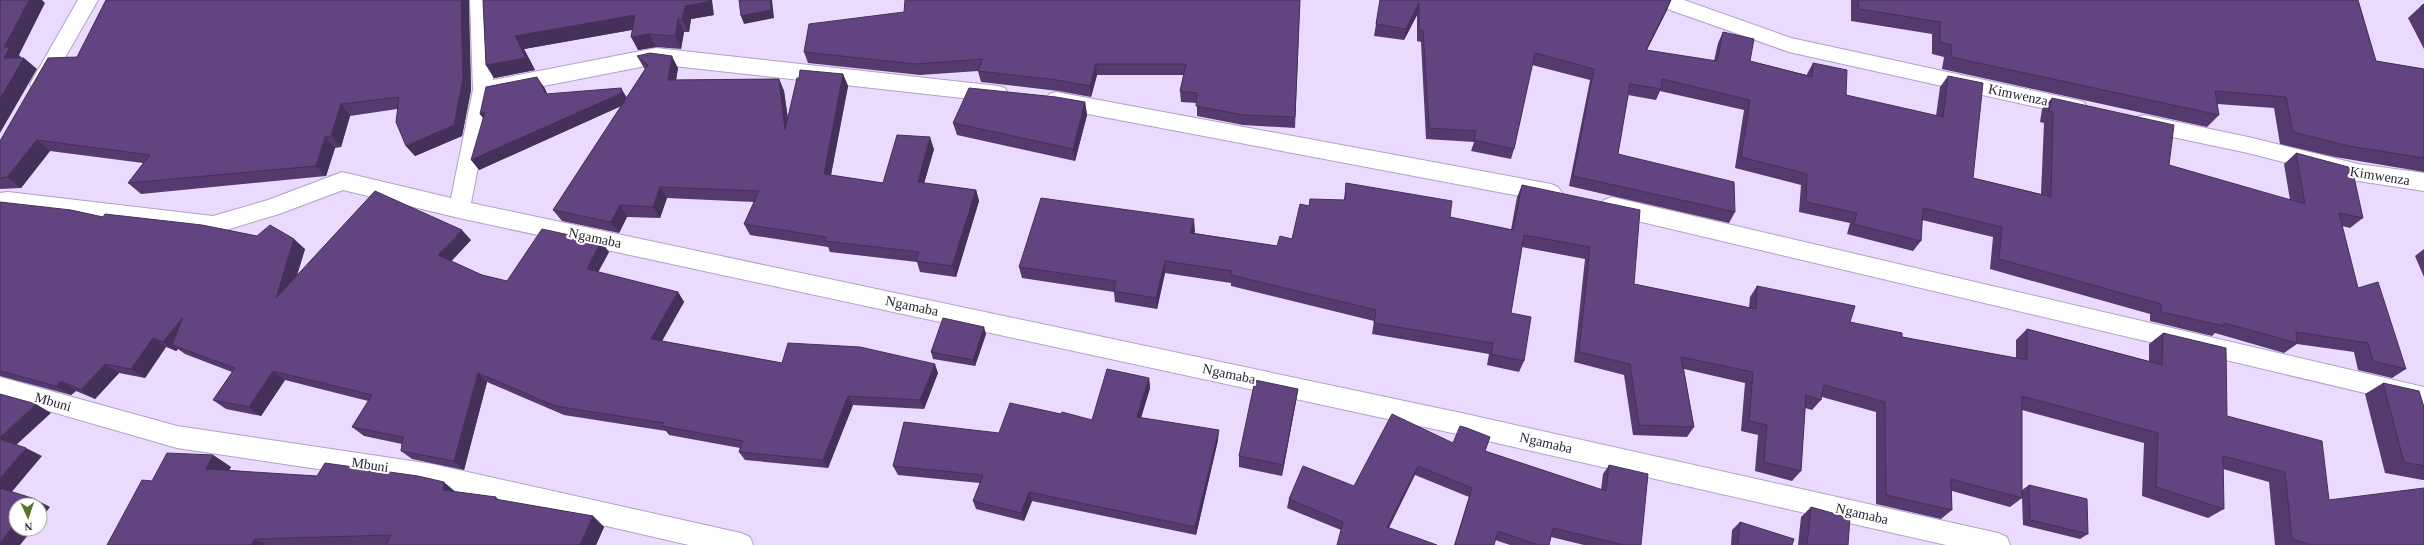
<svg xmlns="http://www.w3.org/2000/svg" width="2424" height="545" viewBox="0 0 2424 545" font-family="Georgia,serif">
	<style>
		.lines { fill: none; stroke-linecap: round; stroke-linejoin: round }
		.minor-casing { stroke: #b29fca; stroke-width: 2 }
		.minor { fill: #fff; fill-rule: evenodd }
		.wall { fill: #543a6f }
		.shaded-wall { fill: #45305a }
		.building { fill: #624481; stroke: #45305a }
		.labels { text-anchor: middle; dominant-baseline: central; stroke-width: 4; stroke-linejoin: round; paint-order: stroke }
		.street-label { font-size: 14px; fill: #2a2233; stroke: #fff }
	</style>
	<rect width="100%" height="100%" fill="#eadafe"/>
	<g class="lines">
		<defs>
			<g id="minor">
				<path d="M78,0H98L47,89L40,92L33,89L30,84Z"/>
				<path d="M470,0H490L493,80L656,48L998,86L1005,88L1008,94L1005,100L998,102L656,64L492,96L471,203L1466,414L1998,533L2007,537L2010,545H1946L1466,436L459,218L343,190L279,214L213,234L8,210L0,211V193L8,192L213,216L268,200L342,172L451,198L473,90Z"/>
				<path d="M1653,0H1684L1791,38L2077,100L2084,102L2087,108L2084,114L2077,116L1789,52L1656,5Z"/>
				<path d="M1056,92L1551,184L1558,187L1562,193L1558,199L1551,202L1056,108L1049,106L1046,100L1049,94Z"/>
				<path d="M2144,115L2248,137L2358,164L2424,173V191L2358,181L2248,153L2144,131L2137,129L2134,123L2137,117Z"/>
				<path d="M1612,197L2424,387V407L1612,215L1604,212L1601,206L1604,200Z"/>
				<path d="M0,377L177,426L432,464L741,533L750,537L753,545H689L432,486L177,448L0,397Z"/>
			</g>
		</defs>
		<use href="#minor" class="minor-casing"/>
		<use href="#minor" class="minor"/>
	</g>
	<g class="wall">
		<path d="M106,0H468L471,90L462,136L415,156L406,146L397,109L350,116L341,147L335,148L326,176L141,194L128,183L143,163L50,151L21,188L0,189V141L77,57Z"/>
		<path d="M483,0L714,15L691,19L689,32H684L681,49L656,47L638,50L632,30L524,49L535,70L494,78L486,65Z"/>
		<path d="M1300,0L1295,128L1243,125L1197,116V103L1181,102L1180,91L1184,75H1097L1091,97L1058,91L981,82L978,71L920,75L808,63L804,52Z"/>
		<path d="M1380,0H1671L1667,10L1647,50L1714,61L1718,43L1723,32L1750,61L1807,75V74L1813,63L1846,95L1936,116L1940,87L1948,76L1973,178L2041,194L2044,123L2040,122L2042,109L2052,98L2169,165L2290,200L2284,164L2296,153L2363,218L2350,228L2342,226L2358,288L2406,369L2392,378L2358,370L2354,352L2297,344L2284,353L2215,333L2212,336L2150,321V314L1990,269L1993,237L1922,220L1921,241L1913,251L1847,234L1850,223L1799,212L1801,185L1735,168L1744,110L1660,91L1656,100L1628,95L1618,154L1735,212L1729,223L1569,186L1590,80L1532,65L1514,149L1511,159L1471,151L1474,142L1426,139L1421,42L1417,41V15L1404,40L1374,36Z"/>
		<path d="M1851,0H2358L2376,61L2424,69V172L2335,157L2280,144L2274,108L2217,104L2219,115L2207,127L1942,69L1944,57L1932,54V34L1851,21Z"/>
		<path d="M2424,4V49L2408,18L2421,6Z"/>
		<path d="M637,56L678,68L676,80L779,79L784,91L788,119L843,74L848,86L831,175L883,183L934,149L924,183L976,190L979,201L956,277L920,272L917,262L830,252L828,247L750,235L744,224L754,202L667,198L660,218L627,217L619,233L562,221L553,210L621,106L479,170L483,118L480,114L544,87L547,94L626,98L645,69L644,68Z"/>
		<path d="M1085,102L1087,115L1075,161L957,135L953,123Z"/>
		<path d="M1346,183L1450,217L1511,230L1517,197L1522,185L1634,284L1749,308L1750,297L1757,286L1850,322L1902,337L2016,358V340L2027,329L2149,361V344L2163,333L2227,416L2329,500L2424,545H2275L2269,482L2223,469L2224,509L2208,518L2142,496L2144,443L2022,410V490L2029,485L2088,534L2080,539L2023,525L2022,498L2010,507L1952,491V510L1941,519L1876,504V412L1822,397L1821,400L1812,410L1805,408L1801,471L1792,481L1755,471L1758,435L1741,431L1745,383L1684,369L1694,427L1687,437L1633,435L1624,375L1574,362L1585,259L1522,247L1511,313L1524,361L1519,372L1487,365L1489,354L1372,334L1374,321L1231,286V283L1165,273L1157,309L1115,302L1114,292L1022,278L1019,267L1195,231L1194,233L1277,246L1292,239L1309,206L1344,200Z"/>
		<path d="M0,202L103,217L305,249L297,275L471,240L451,261L482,275L507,281L601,242L609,252L598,272L678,292L684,302L662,341L782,363L938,373L924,409L853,405L828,468L745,460L739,452L740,448L669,435L666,431L564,415L487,382L464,470L412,459L401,451L402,444L364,436L352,427L368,401L285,380L261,416L226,409L213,400L232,372L185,354L178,349L176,351L166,347L145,378L119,373L95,399L76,391L71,395L0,376Z"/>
		<path d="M2424,249V277L2415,256Z"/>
		<path d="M986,334L975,366L933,359L931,352Z"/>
		<path d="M1149,378L1150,388L1141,418L1218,440L1196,535L1032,501L1024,521L976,509L973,501L980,483L898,475L893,466L999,433L1092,420Z"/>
		<path d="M2383,383L2424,407V480H2423L2385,473L2365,394Z"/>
		<path d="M1298,389L1296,401L1282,476L1239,467V456Z"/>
		<path d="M1453,443L1485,451L1601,490L1603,474L1609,465L1641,545H1584L1551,537L1549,545H1510L1495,540L1494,545H1454L1469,497L1415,475L1341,530L1287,508L1289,499L1354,486Z"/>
		<path d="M213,455L231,467L229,470L456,492L496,497L499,500L593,516L604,527L596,545H107L152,481Z"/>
		<path d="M1811,507L1848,545H1798L1801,517Z"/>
		<path d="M1740,522L1792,545H1731L1732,530Z"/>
	</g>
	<g class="shaded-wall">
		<path d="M29,0H42L45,3L19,55L23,59L24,58L37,69L0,133V99L4,58V47Z"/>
		<path d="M461,0H469L471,90L462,136L415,156L406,146Z"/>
		<path d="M708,0H712L714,15L691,19L689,32L682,19L685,6Z"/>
		<path d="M770,0H772L774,18L744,24L741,16Z"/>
		<path d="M1671,0L1667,10L1641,61L1646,50Z"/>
		<path d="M1419,3L1417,15L1404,40L1406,29Z"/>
		<path d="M635,15L642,28L524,49L535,70L494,78L486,65L515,36Z"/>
		<path d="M678,19L684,32L681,49L675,36Z"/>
		<path d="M649,34L656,47L638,50L631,37Z"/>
		<path d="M672,56L678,68L674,92L668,80Z"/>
		<path d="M1096,64L1097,75L1091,97L1090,86Z"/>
		<path d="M843,74L848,86L829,185L824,174Z"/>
		<path d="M537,77L544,87L553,105L546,94Z"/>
		<path d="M779,79L784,91L791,141L785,130Z"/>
		<path d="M621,88L627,98L628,103L479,170L471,160Z"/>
		<path d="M1085,102L1087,115L1075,161L1073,149Z"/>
		<path d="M341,104L350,116L341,147L331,136Z"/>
		<path d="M485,112L488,124L480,114Z"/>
		<path d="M325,137L335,148L326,176L316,166Z"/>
		<path d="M930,137L934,149L921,194L918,182Z"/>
		<path d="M37,140L50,151L21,188L7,177Z"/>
		<path d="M660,187L667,198L660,218L653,207Z"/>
		<path d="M976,190L979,201L956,277L952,266Z"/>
		<path d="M620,205L627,217L619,233L611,222Z"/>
		<path d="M1194,219L1195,231L1190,244V233Z"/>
		<path d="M462,230L471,240L447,266L438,255Z"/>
		<path d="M294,239L305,249L287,308L276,298Z"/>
		<path d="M601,242L609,252L594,280L587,269Z"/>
		<path d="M1165,261V273L1157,309L1156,298Z"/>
		<path d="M678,292L684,302L658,348L651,339Z"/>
		<path d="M183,317L172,345L178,349L176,351L163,342Z"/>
		<path d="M984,327L986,334L975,366L973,360Z"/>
		<path d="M153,338L166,347L145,378L131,369Z"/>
		<path d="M105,364L119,373L95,399L81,390Z"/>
		<path d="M935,364L938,373L924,409L920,400Z"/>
		<path d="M273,371L285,380L261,416L249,407Z"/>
		<path d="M478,373L487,382L464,470L454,461Z"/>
		<path d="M1149,378L1150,388L1138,427L1137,417Z"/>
		<path d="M61,381L76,391L71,395L56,386Z"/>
		<path d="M1298,389L1296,401L1282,476L1283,465Z"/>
		<path d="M848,396L853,405L828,468L823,460Z"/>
		<path d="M36,404L51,413L14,447L0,439V437Z"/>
		<path d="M1219,430L1218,440L1196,535L1195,527Z"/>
		<path d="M26,448L42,456L10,494L0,489V478Z"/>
		<path d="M213,455L231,467L224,480L206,469Z"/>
		<path d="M1418,466L1415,475L1385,536L1387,527Z"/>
		<path d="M444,482L458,494L443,490Z"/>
		<path d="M1029,492L1032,501L1024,521L1021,513Z"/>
		<path d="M35,499L50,507L40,520V505H30Z"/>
		<path d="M593,516L604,527L596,545H580Z"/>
		<path d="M16,522V529H33L20,545H0V542Z"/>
		<path d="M255,539L266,545H251Z"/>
	</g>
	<g class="building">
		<path d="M0,0H29L4,47H10L4,58H24L0,99Z"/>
		<path d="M106,0H461L463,79L454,125L406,146L396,122L399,97L341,104L331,136L325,137L316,166L128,183L150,155L37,140L7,177L0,178V141L48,58L77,57Z"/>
		<path d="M483,0H708V2L685,6L682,19H678L675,36L649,34L631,37L635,15L515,36L526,58L486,65Z"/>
		<path d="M739,0H770L771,10L741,16Z"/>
		<path d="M905,0H1300L1295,117L1244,115L1196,106L1197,93L1180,91L1186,64H1096L1090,86L1057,80L978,71L983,59L916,64L804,52L809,24L904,12Z"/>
		<path d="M1380,0H1671L1646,50L1717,61L1723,32L1754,39L1750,61L1812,77L1813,63L1847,70L1846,95L1943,117L1948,76L1983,83L1973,178L2051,197L2053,112L2049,111L2052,98L2174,125L2169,165L2305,204L2296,153L2352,168L2363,218L2339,213L2358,288L2378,282L2406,369L2373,361L2368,343L2296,332L2297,343L2224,323V326L2161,312V304L1999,259L2002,227L1923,208L1921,241L1854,224L1857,213L1806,202L1807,174L1741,157L1750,100L1662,79L1661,89L1630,84L1618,154L1734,182L1735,212L1573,176L1594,69L1535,53L1514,149L1474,140L1476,131L1429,128L1423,31L1419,30V3L1406,29L1376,24Z"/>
		<path d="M1858,0H2358L2376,61L2424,69V158L2349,146L2293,132L2286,97L2215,91L2219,115L1951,57L1952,45L1940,42V22L1859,9Z"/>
		<path d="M2424,4V11L2421,6Z"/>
		<path d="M650,53L672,56L668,80L779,79L785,130L797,78H799L800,70L843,74L824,174L883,183L897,135L930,137L918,182L976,190L952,266L916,261L919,252L825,241L826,237L744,224L759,191L660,187L653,207L620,205L611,222L553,210L648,65L637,56Z"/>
		<path d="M537,77L546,94L621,88L622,93L471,160L485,112L480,114L486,87Z"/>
		<path d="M969,88L1056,97L1085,102L1073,149L953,123Z"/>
		<path d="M1346,183L1452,201L1450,217L1513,230L1522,185L1640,210L1634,284L1756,309L1757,286L1855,306L1850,322L1902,333V337L2027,360V329L2162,365L2163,333L2226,348L2227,416L2322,441L2329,500L2424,488V545H2312L2292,539L2285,472L2223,456L2224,509L2156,487L2158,433L2022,396V498L1951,479L1952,510L1886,495L1885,402L1824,385L1821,400L1806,395L1801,471L1764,462L1767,425L1749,421L1753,372L1681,357L1694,427L1639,425L1630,364L1579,352L1590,247L1524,235L1511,313L1531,317L1524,361L1491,354L1493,343L1374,323L1376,310L1231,275L1232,271L1165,261L1156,298L1114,291L1116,281L1019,267L1041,198L1194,219L1190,233L1277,246L1280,236L1292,239L1300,204L1309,206L1310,199L1345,200Z"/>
		<path d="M375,191L462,230L438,255L482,275L507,281L542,229L601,242L587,269L678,292L651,339L782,363L788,343L860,347L935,364L920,400L848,396L823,460L739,452L743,441L662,426L664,423L555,406L478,373L454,461L401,451L403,437L352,427L372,395L273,371L249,407L213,400L235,368L172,345L183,317L163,342L153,338L131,369L105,364L81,390L61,381L56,386L0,371V202L71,210L103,217L105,214L202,225L257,236L270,225L294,239L276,298Z"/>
		<path d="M943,318L984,327L973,360L931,352Z"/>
		<path d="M1107,369L1149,378L1137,417L1219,430L1195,527L1029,492L1021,513L973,501L983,475L893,466L904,422L999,433L1010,403L1061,414L1062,412L1092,420Z"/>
		<path d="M1255,380L1298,389L1283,465L1239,456Z"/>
		<path d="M2383,383L2419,391L2424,407V466L2404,462Z"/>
		<path d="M0,394L36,404L0,437Z"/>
		<path d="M1392,414L1453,443L1460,426L1467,428L1490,437L1485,451L1606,491L1609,465L1648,474L1641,545H1624L1553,528L1549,545H1538L1498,531L1494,545H1455L1472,488L1418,466L1387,527L1437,545H1337L1343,522L1289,499L1303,466L1354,486Z"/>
		<path d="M0,439L26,448L0,478Z"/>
		<path d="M167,453L213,455L206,469L317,476L325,463L418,476L444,482L443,490L496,497L495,499L593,516L580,545H386L391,535L255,539L251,545H107L142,480L152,481Z"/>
		<path d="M2029,485L2087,499L2088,534L2030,520Z"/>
		<path d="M0,488L35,499L30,505H16V522L0,542Z"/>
		<path d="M1811,507L1850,518L1848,545H1807Z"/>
		<path d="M1740,522L1794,539L1792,545H1738Z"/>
	</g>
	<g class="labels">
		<g class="street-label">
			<text transform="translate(2018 95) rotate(12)">Kimwenza</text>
			<text transform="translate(2380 176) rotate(9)">Kimwenza</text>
			<text transform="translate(595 238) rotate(12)">Ngamaba</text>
			<text transform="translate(912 306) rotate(12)">Ngamaba</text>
			<text transform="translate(1229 374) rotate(12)">Ngamaba</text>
			<text transform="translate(53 402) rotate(16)">Mbuni</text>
			<text transform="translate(1546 443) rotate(13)">Ngamaba</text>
			<text transform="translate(370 465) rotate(8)">Mbuni</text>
			<text transform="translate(1862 514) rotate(13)">Ngamaba</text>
		</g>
	</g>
	<g transform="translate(28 517) rotate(177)"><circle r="19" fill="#ffffff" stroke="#aaa7ad"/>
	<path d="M0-3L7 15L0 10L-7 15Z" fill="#5c7528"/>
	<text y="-6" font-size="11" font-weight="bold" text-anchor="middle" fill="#2a2233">N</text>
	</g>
</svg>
